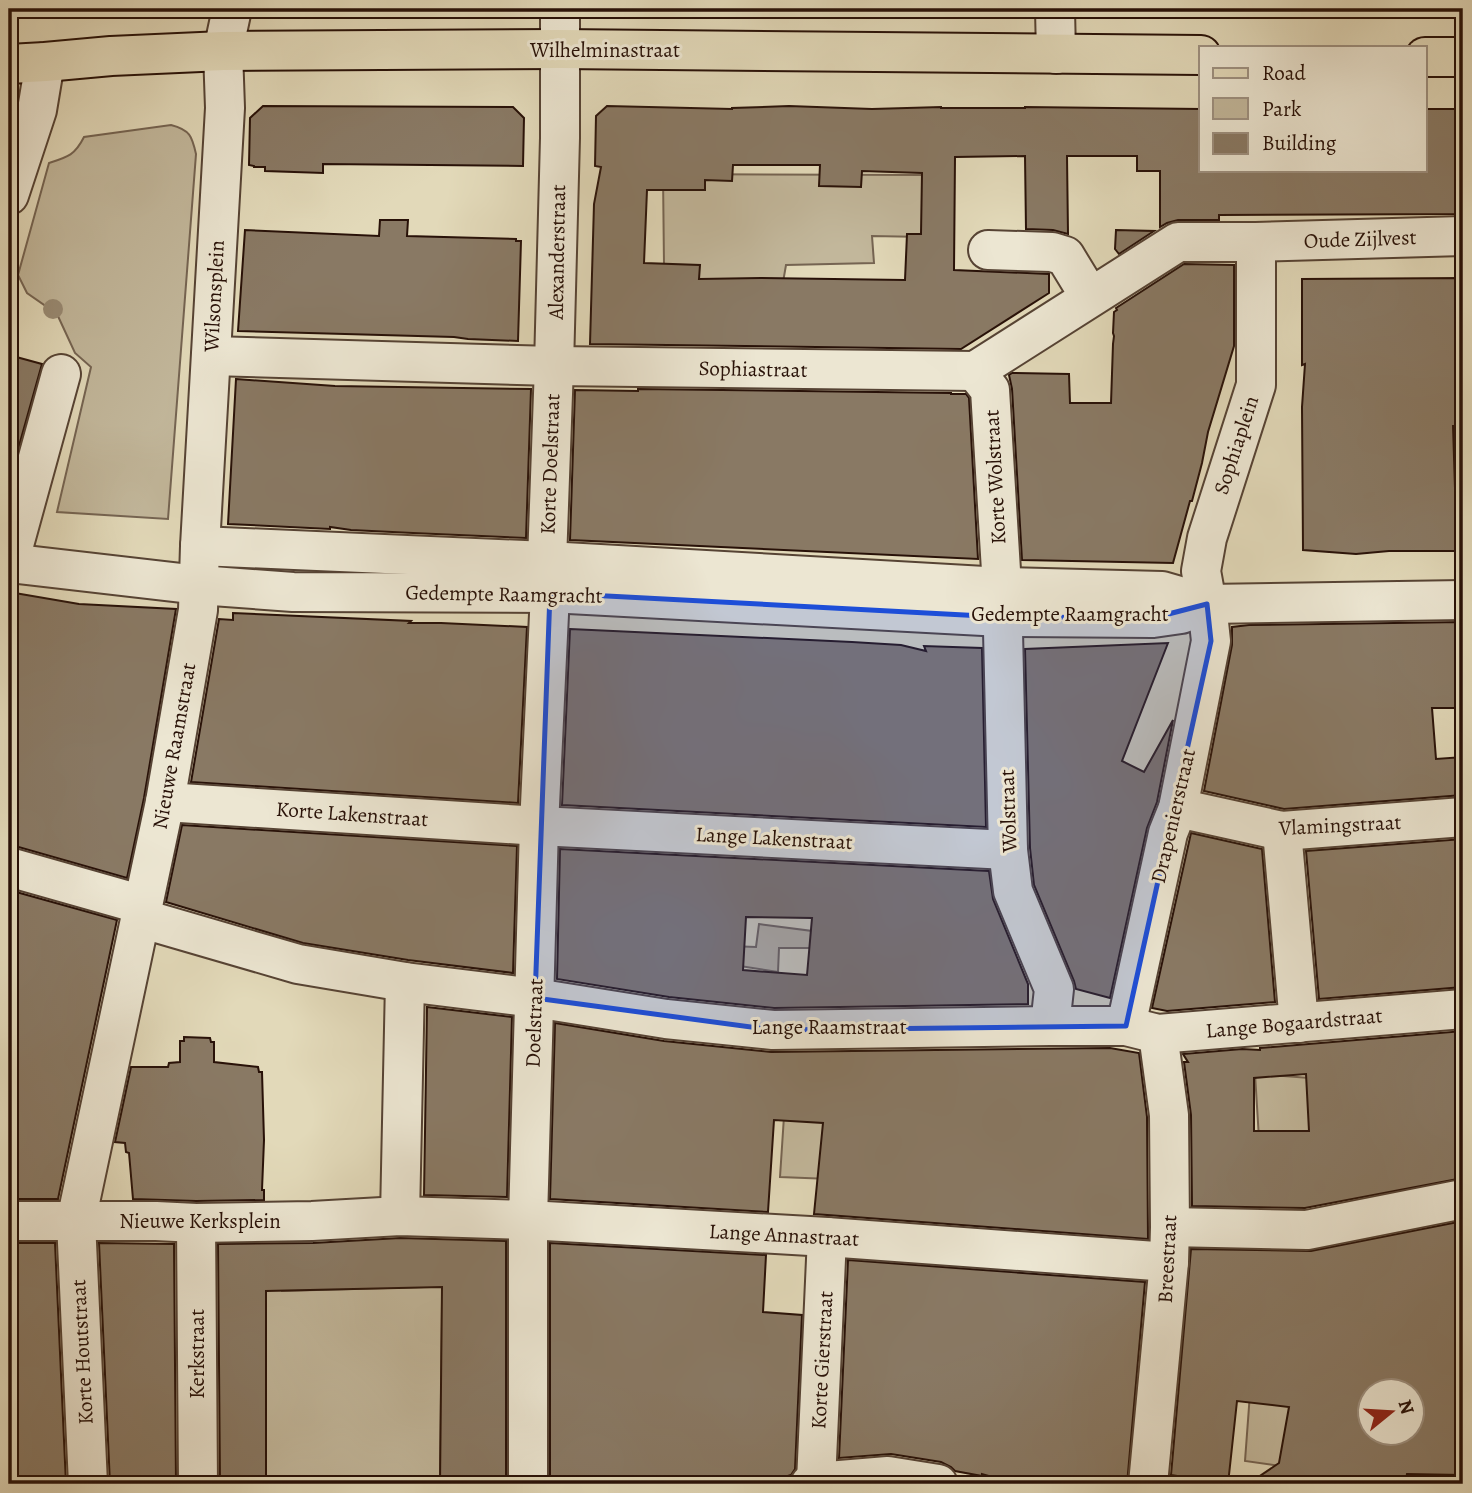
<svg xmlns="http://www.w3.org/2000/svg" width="1472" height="1493" viewBox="0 0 1472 1493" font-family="Alegreya,serif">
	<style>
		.green { fill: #c2b79b; stroke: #756452; stroke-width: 2 }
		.building { fill: #897964; stroke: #281108; stroke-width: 2; fill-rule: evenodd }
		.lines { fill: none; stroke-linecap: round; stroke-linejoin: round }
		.minor-casing { stroke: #564334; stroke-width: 42 }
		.major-casing { stroke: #281108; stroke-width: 42 }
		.minor { stroke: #ece6d2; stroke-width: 38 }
		.major { stroke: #e2d9b9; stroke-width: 38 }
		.tree { fill: #998b74 }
		.marked { fill: #1d4ed8; fill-opacity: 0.2; stroke: #1d4ed8; stroke-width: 5; stroke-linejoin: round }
		.labels { text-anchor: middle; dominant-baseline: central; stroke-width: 6; stroke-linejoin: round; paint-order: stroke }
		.street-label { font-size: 21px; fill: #281108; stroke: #ece6d2 }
	</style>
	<rect width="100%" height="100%" fill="#e2d9b9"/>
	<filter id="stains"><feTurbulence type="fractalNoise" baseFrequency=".00286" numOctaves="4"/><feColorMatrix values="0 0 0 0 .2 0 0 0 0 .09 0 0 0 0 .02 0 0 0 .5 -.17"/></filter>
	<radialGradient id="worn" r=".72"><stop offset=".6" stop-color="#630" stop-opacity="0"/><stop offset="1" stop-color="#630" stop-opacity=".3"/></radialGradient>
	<g class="green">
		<path d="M171,125C190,130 192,136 196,154L168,519L57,512L91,367L75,353L57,314L27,293L18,275L49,163C68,157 75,155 84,137Z"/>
		<path d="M663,174L924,175L925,237L872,236L874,263L786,265L782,288L694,287L664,265Z"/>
		<path d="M759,924L812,931L813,948H779L778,972L637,950L729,946L756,947Z"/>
		<path d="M1255,1074L1310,1078L1384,1127L1463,1118V1164L1352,1186L1261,1171Z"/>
		<path d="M785,1101L835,1118L830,1179L780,1177Z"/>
		<path d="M450,1257L442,1302L440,1484H266V1293L264,1263L281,1262L282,1291L423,1287Z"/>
		<path d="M1250,1393L1304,1396L1295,1468L1245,1461Z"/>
		<path d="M1429,1425L1463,1435V1484H1426L1419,1483Z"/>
	</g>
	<g class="building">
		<path d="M263,106L513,107L524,118L523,166L323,164V173L265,171V167H254V166L249,165L250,118Z"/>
		<path d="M607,106L732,109V108L789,106L872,109L941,107V108H1025V107L1201,109V170H1425V109H1463V214L1219,215V220H1178L1167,223L1160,227V171H1137V156H1067L1068,234L1053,230L1026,229L1025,156L955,157L954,270L1049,274V293L961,349L590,344L594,204L601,167L595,166L596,116ZM733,165H820L819,186L861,187L862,171L922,173L921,234H907L905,280L761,278L699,279L700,265L644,263L647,190H705V180L732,181Z"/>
		<path d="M380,220H408L407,236L516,239V241H521L518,341L468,339L454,337L238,331L245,230L379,236Z"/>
		<path d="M1116,230L1154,231L1119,254L1115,249Z"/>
		<path d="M1184,264L1234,265V346L1208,432L1202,463L1192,501H1190L1173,563L1022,560L1012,389L1009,375L1012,373L1069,374L1070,403H1111L1113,344L1114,336L1113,333L1114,312L1117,310L1116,308Z"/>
		<path d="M1463,278V426H1453L1455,488H1463V551H1389L1356,554L1303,550L1302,407L1305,364L1302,365V279Z"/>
		<path d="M9,355L42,364L15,460L9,459Z"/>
		<path d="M236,379L335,386L531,389L526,538L413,533L351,530L330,527V529L228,524Z"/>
		<path d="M638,389L951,393V394H966L969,398L978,559L570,540L575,390L638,391Z"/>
		<path d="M9,592L79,604L176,609L144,798L127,878L15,846H9Z"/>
		<path d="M233,613L411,621L409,623H441L527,627L518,803L191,782L219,619L233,620Z"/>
		<path d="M1463,622V664H1460L1459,708H1432L1436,759L1463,757V795L1284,809L1204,791L1232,645V627L1249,625Z"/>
		<path d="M570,629L852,642L901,645L926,651L924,646L982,648L986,827L562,805Z"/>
		<path d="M1168,643L1122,761L1144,772L1173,720L1157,802L1147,828L1110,998L1076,989L1074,981L1034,885L1030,848L1025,649Z"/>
		<path d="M182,825L517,846L513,973L408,960L303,943L166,902Z"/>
		<path d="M1191,833L1262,849L1275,1002L1167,1011L1152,1008Z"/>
		<path d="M1463,839V987L1319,999L1306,851Z"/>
		<path d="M560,849L989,871L993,899L1028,984V1004L774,1008L669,997L557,979ZM746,917L812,918L807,975L743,970Z"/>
		<path d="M9,890L117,920L58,1199H9Z"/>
		<path d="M427,1007L512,1017L507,1197L424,1195Z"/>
		<path d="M555,1023L664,1041L771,1052L1110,1048L1139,1053L1147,1117L1148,1239L814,1214L823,1123L774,1120L768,1212L550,1199Z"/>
		<path d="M1463,1031V1178L1305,1208L1192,1206L1191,1115L1184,1062H1188L1183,1054L1242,1049L1260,1050V1048ZM1306,1074L1309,1131H1254V1078Z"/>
		<path d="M184,1037L210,1038L211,1042H214V1062L258,1067L259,1072H262L264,1140L262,1190H264V1200L196,1201L133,1199L129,1153L126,1152L125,1143L115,1142L131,1067H168L169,1063L180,1062V1041H184Z"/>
		<path d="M1463,1221V1475L1407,1474L1405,1484H1248L1279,1463L1289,1407L1237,1401L1228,1484L1171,1475L1191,1249L1311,1251ZM1370,1391H1412V1433H1370Z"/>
		<path d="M400,1238L506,1241V1484H440L442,1287L266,1291V1484H220L218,1244L313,1243Z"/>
		<path d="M9,1243H55L66,1484H9Z"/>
		<path d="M99,1243L174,1244L176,1484H110Z"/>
		<path d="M550,1243L766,1255L763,1312L802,1315L795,1469L791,1475L761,1484H550Z"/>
		<path d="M848,1260L1145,1282L1127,1484H1017L982,1474V1476L955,1471L951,1467L941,1462L891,1454L839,1458Z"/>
	</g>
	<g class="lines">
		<defs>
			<g id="minor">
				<path d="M1055,9L1056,54"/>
				<path d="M9,195L37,110L45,62"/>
				<path d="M988,250L1052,252L1065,256L1090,297"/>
				<path d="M211,356L554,366L975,371L1178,242H1256L1463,236"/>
				<path d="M975,371L990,390L1002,587L1008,850L1013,891L1054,989L1050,1026"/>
				<path d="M200,546L547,561L1002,587L1162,591L1207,604L1463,600"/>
				<path d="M9,563L199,585L293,592L550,593L1002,617L1153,618L1181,614L1205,605"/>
				<path d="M9,563L61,374"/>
				<path d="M165,802L539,826L1008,850"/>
				<path d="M1178,808L1282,831L1463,817"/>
				<path d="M1282,831L1299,1023"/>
				<path d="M9,867L143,905"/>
				<path d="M140,918L298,964L405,982L535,998L666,1019L773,1030L1050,1026H1126L1158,1034L1463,1009"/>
				<path d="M1126,1026L1168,833L1178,808L1211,641L1207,604L1201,571L1207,538L1256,385V242"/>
				<path d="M400,1216L405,982"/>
				<path d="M9,1221H156L196,1223L312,1221L400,1216L528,1220L827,1237L1169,1262"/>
				<path d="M196,1223L198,1484"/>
				<path d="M1170,1227L1307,1230L1463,1199"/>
				<path d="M816,1482L827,1237"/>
				<path d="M88,1484L76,1221L165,802L198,610L200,546L225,108L223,51L232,9"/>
				<path d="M528,1484V1220L539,826L550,593L547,561L554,366L560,138V9"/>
				<path d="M810,1484L816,1482L888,1476L938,1484"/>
				<path d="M1148,1484L1169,1262L1170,1227L1169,1115L1158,1034"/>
			</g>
			<g id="major">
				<path d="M1425,57H1463"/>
				<path d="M9,64L45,62L111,56L223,51L560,49L1201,55"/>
			</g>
		</defs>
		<use href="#minor" class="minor-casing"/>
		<use href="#major" class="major-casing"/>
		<use href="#minor" class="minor"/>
		<use href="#major" class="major"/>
	</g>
	<circle class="tree" cx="53" cy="309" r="10"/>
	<path class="marked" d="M550,593L1002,617L1153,618L1207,604L1211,641L1126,1026L773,1030L535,998Z"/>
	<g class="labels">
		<g class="street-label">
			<text x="605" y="50">Wilhelminastraat</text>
			<text transform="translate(1360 239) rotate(-2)">Oude Zijlvest</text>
			<text transform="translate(557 252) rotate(-89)">Alexanderstraat</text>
			<text transform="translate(214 296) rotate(-87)">Wilsonsplein</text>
			<text transform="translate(753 369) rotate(1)">Sophiastraat</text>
			<text transform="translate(1236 445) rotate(-72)">Sophiaplein</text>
			<text transform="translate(550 464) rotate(-88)">Korte Doelstraat</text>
			<text transform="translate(995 477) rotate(-93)">Korte Wolstraat</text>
			<text transform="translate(504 594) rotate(1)">Gedempte Raamgracht</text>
			<text x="1070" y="614">Gedempte Raamgracht</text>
			<text transform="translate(174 746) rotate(-80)">Nieuwe Raamstraat</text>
			<text transform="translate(1008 811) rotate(-92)">Wolstraat</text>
			<text transform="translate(352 814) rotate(4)">Korte Lakenstraat</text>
			<text transform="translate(1173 816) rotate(-77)">Drapenierstraat</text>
			<text transform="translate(1340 825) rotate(-3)">Vlamingstraat</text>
			<text transform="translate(774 838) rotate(3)">Lange Lakenstraat</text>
			<text transform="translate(534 1023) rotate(-88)">Doelstraat</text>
			<text transform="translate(1294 1023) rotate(-5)">Lange Bogaardstraat</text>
			<text x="829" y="1027">Lange Raamstraat</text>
			<text x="200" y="1221">Nieuwe Kerksplein</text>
			<text transform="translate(784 1235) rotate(3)">Lange Annastraat</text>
			<text transform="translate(1167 1259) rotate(-87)">Breestraat</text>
			<text transform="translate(82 1352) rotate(-93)">Korte Houtstraat</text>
			<text transform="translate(197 1354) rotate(-90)">Kerkstraat</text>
			<text transform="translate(822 1360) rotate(-87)">Korte Gierstraat</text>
		</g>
	</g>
	<rect width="1472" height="1493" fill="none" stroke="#e2d9b9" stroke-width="35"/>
	<rect x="10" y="10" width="1451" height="1472" fill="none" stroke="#281108" stroke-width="3.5"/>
	<rect x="18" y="18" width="1437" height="1458" fill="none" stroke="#281108" stroke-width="2"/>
	<rect x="1199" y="46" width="228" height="126" fill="#ece6d2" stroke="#9e9181" stroke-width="2"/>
	<rect x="1213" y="68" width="35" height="10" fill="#e2d9b9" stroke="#9e9181" stroke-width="2"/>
	<text x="1262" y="80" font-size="21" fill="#281108">Road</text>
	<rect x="1213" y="98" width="35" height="21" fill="#c2b79b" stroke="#9e9181" stroke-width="2"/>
	<text x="1262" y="116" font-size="21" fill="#281108">Park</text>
	<rect x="1213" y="133" width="35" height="21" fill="#897964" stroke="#9e9181" stroke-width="2"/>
	<text x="1262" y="150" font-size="21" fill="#281108">Building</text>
	<g transform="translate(1391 1412) rotate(72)"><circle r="33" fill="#ece6d2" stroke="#9e9181" stroke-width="2"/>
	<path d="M0-5L12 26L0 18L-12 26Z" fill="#8f2418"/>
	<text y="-10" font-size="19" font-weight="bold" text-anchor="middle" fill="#281108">N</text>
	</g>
	<rect width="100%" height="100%" filter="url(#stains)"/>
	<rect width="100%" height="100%" fill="url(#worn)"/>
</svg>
